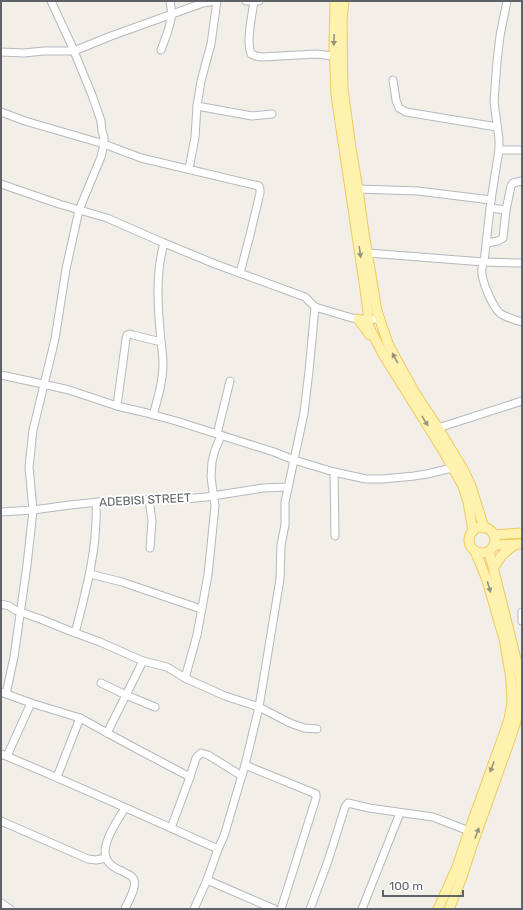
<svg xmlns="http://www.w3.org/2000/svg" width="523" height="910" viewBox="0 0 523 910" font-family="Rubik,sans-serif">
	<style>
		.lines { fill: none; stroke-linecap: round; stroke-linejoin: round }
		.minor-casing { stroke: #b5b8bc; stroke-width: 9 }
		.major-casing { stroke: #f2c960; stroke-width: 11 }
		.minor { stroke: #fff; stroke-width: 7 }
		.major { stroke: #fff2af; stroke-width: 9 }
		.oneway { fill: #979581 }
		.labels { text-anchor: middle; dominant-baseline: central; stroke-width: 4; stroke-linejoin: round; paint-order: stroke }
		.street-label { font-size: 12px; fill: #5f6368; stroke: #fff }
	</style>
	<rect width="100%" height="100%" fill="#f1efe8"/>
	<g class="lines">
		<defs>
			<g id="minor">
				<path d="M246,1H259"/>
				<path d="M254,1C252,16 246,41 251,54L256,56L262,57L316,54L334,56"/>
				<path d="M507,1L500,36L497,61L494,102L499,139V150L491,200L484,262C483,264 482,266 482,268C480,279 493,308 501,314C508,318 515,320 522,322"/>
				<path d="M161,50L168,31L172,15L170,1"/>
				<path d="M1,52L24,53L44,51H74L111,36L203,3L215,1"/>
				<path d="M393,80L396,100L399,108L406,112L497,127"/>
				<path d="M197,106L252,116L272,114"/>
				<path d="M1,112L25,121L104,144L141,158L259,186L260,190V193L250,235L240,273"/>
				<path d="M499,150H522"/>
				<path d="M189,169L195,137L197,106L201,81L211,44L217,1"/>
				<path d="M1,184L59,204L107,218L164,243L215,264L305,297L315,307L352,318L368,320L380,318"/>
				<path d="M358,189L418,191L491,200"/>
				<path d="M490,208L506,210"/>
				<path d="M487,243L498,241L503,238L506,210L511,186L513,183L522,181"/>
				<path d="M368,253L484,262L522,263"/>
				<path d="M1,375L43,384L69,390L117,406L147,413L176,421L274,452L294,460L334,472L366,479H383L414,476L427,474L452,468"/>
				<path d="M117,406L126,339L127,335L130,334L133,335L161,342"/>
				<path d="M153,415C158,398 163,381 163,363C163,356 162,349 161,342C158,309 155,275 164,243"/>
				<path d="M438,428L522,401"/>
				<path d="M217,434L230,381"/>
				<path d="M334,472L335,536"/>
				<path d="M149,499L152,521L150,548"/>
				<path d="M1,512L33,510L70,505L118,500L184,499L206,497L263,488L288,487"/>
				<path d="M90,574L122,582L201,609"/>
				<path d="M1,604L9,606L15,610L43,620L70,631L100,642L143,661L167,667L185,678L225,696L259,707L290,723L304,728L317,729"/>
				<path d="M522,612V621"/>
				<path d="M75,633C86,591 98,547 96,503"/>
				<path d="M185,678L197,635L208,575L215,506L211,477L212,462L215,450L221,436"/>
				<path d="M101,683L126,695L155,707"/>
				<path d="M1,692L31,703L80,718L135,748L190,777"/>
				<path d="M6,694L14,657L27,565L33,510L29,467L33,430L55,339L66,269L79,210L101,157L104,144V138L102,131L101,121L92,95L71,44L51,1"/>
				<path d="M107,733L143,661"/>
				<path d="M1,754C74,784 146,817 218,849"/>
				<path d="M7,756L31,703"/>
				<path d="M245,765L316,794V798L281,909"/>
				<path d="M57,777L80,718"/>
				<path d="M125,808C118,820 99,846 107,860C110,865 116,869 122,871C126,874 133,875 134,880C137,887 128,902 125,909"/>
				<path d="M1,821L88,859L96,860L106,858"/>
				<path d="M171,828L190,777L196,758L201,753L208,755L242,776"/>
				<path d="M207,880L274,909"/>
				<path d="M1,903L10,909"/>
				<path d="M194,909L207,880L218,849L224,836L245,765L259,707L280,579L281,545L285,525V502L304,413L309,371L315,307"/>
				<path d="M310,909L328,861L345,807L348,803L369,808L433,817L469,831"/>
				<path d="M362,909L400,813"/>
			</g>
			<g id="major">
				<path d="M335,1L334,46L336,95L365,289L368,313V320L369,327L383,354L441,447L463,486L468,502L473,531"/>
				<path d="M344,1L342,20L343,89L351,148L358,189L364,233L377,311L386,338L389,346L415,393L438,428L463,469L471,486L484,528"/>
				<path d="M358,319L370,335"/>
				<circle cx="482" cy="540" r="13"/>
				<path d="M494,535L522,533"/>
				<path d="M494,545L522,544"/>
				<path d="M494,567L502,555L514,545"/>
				<path d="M438,909L457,867L469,831L505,731L509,719L512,701L511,682L510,673L504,639L496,612L487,580L475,551"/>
				<path d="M449,909L462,877L472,846L512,734C518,717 521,697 520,679C520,674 518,669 517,663L489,551"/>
			</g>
		</defs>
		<use href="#minor" class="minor-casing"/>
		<use href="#major" class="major-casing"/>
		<use href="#minor" class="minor"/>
		<use href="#major" class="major"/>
	</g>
	<defs><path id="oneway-solid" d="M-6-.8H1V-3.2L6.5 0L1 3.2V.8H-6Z"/></defs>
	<g class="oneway">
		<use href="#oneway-solid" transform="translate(334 40) rotate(92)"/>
		<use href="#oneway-solid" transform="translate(360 252) rotate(82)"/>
		<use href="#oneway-solid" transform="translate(395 358) rotate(-119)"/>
		<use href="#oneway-solid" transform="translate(425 421) rotate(58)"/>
		<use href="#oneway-solid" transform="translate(489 587) rotate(74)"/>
		<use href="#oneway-solid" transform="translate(492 767) rotate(110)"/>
		<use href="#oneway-solid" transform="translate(477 833) rotate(-70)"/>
	</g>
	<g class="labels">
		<g class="street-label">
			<text transform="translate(145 500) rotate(-3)">ADEBISI STREET</text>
		</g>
	</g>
	<rect width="523" height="910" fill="none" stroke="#5f6368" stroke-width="4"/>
	<path d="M383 890v6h80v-6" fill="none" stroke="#5f6368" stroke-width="2"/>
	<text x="389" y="890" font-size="12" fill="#5f6368" stroke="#ffffff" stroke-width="3" paint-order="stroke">100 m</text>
</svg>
